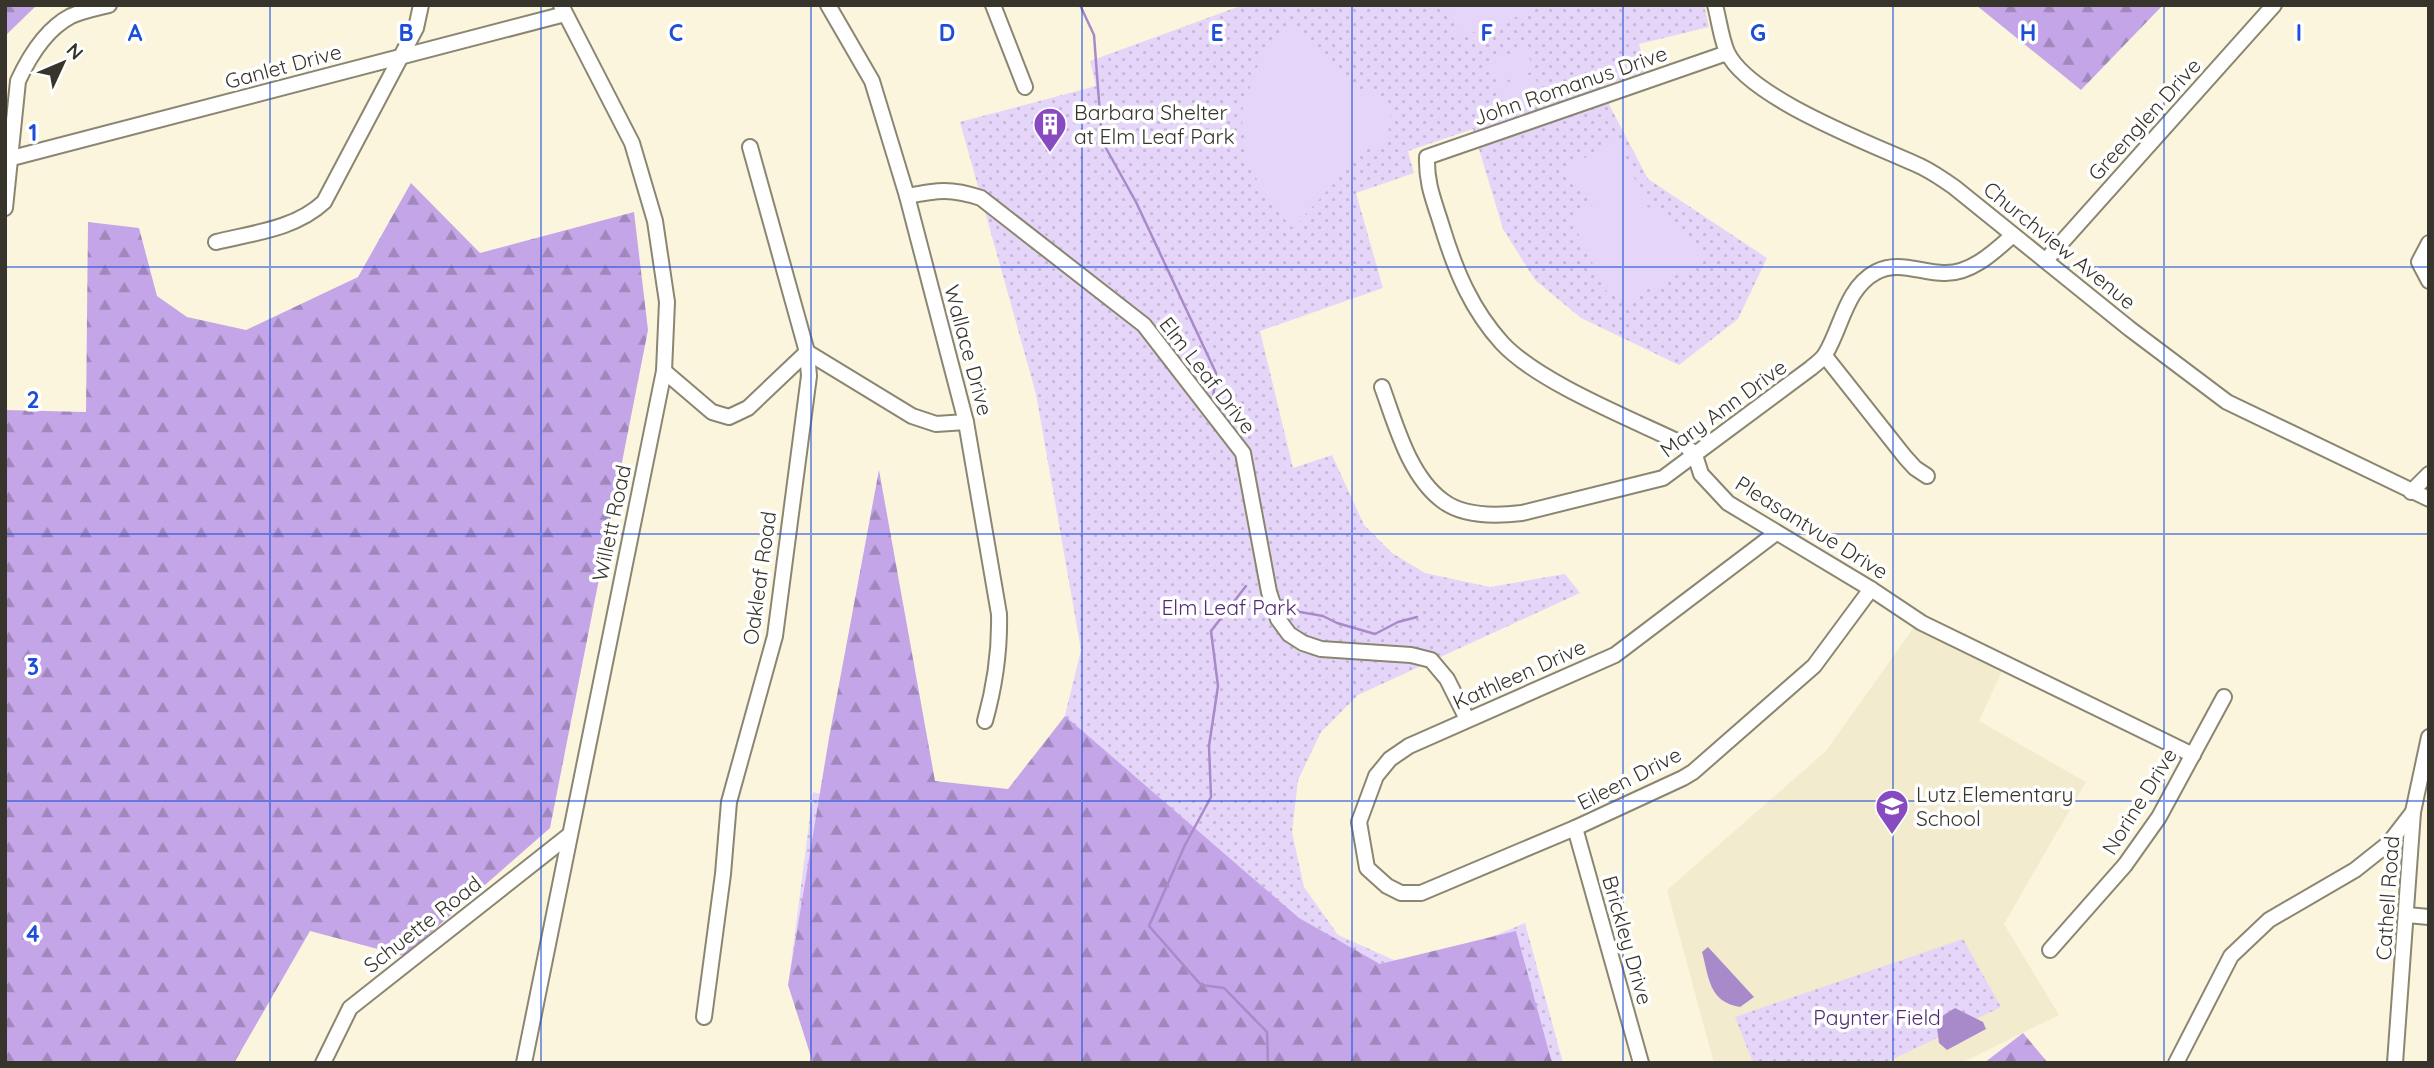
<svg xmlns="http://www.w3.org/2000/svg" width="2434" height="1068" viewBox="0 0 2434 1068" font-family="Quicksand,sans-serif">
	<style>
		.built { fill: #f2ebcd }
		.grass { fill: url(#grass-dots) }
		.forest { fill: url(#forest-firs) }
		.pitch { fill: #e5d6f9 }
		.water { fill: #a88aca }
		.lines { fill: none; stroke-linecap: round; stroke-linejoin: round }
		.stream { stroke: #a88aca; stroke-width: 2.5 }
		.minor-casing { stroke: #8a8671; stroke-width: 18 }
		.minor { stroke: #fff; stroke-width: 14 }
		.grid { fill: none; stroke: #1d4ed8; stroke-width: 2; stroke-opacity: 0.55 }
		.labels { text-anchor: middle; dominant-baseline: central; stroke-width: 7; stroke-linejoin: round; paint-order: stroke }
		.street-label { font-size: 21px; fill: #36342b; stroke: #fff }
		.poi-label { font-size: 21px; fill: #36342b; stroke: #fff; text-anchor: start }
		.park-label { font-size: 21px; fill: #512976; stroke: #fff }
		.grid-label { font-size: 23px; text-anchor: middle; font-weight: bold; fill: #1d4ed8; stroke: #fff; stroke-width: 7; stroke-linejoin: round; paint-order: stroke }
	</style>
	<defs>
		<pattern id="grass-dots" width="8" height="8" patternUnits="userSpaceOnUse" patternTransform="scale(1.75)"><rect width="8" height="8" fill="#e5d6f9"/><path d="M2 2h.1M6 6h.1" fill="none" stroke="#c5b8d6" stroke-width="1.8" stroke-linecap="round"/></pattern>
		<pattern id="forest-firs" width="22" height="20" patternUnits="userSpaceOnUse" patternTransform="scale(1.75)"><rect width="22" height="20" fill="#c4a6e8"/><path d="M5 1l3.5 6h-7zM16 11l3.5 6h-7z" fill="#a088bc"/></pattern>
	</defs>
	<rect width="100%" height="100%" fill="#fbf5de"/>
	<path class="built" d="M1914,627L2002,671L1979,721L2086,782L2004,924L2059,1015L1961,1063H1714L1667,890L1826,751Z"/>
	<g class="grass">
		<path d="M1243,5H1704L1709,27L1639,44L1646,71L1600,87L1648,179L1767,258L1738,319L1679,365L1581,318L1535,280L1503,229L1473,129L1408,151L1414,173L1356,193L1383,288L1260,331L1293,468L1332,455L1364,525L1392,553L1425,573L1490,587L1565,574L1580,593L1358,695L1321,732L1298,780L1292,832L1304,887L1338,935L1394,960L1444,957L1525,923L1563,1063H1247L819,970L789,980L813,792L1032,850L1081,650L1036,394L960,122L1096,86L1090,61Z"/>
		<path d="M1963,939L2001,1007L1885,1063H1753L1735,1017Z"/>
	</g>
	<g class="forest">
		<path d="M5,5H37L5,36Z"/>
		<path d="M1976,5H2163L2081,90Z"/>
		<path d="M411,183L480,253L634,212L648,330L550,828L404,956L310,931L234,1063H5V410L86,412L88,222L139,228L157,296L187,317L246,330L358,277Z"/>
		<path d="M879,470L935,781L1008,789L1065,716L1299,918L1380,964L1516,931L1552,1063H813L788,985L829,738Z"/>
		<path d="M2023,1033L2048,1063H1984Z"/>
	</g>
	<g class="pitch">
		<path d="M1449,5H1529L1530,12L1460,37Z"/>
		<path d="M1291,25L1365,95L1373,88C1395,108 1397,125 1377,147L1371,143L1293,228L1266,199L1248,160L1241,114L1256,69L1271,44Z"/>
		<path d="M1526,49L1534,71L1497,84L1489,62Z"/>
		<path d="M1534,74L1542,96L1506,109L1498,87Z"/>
		<path d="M1618,138L1646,206C1673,219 1690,235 1703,262L1627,300L1606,291L1570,217L1595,204L1567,180L1563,171Z"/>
	</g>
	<g class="water">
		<path d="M1708,947L1754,997L1740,1007C1709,1002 1709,978 1702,952Z"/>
		<path d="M1955,1008L1983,1022L1986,1029L1947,1050L1939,1043L1936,1020Z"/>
	</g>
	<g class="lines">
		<g class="stream">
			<path d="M1080,5L1094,35L1102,141L1136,202L1216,373L1213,398"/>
			<path d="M1246,586L1211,631L1218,686L1209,746L1211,797L1185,845L1149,926L1201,985L1224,988L1267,1032L1268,1063"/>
			<path d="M1282,600L1300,612L1323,616L1337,623L1375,634L1398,622L1417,617"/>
		</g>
		<defs>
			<g id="minor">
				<path d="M828,5L872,81L907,196L966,422L999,614C1000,652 995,685 985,721"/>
				<path d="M993,5L1025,87"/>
				<path d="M1715,5C1719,20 1721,38 1727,52C1749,99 1875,145 1922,167C1934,173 1944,180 1954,187L2130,329L2227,402L2429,499"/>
				<path d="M1727,53L1427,157C1426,185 1435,203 1443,230C1456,272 1472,310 1502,343C1539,383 1634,420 1685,445L1695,455L1701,474L1728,503L1871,589L1922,623L2193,755"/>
				<path d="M12,158L565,14"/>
				<path d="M907,196C938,190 951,188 981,198L1144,325L1243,453L1269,592L1278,619L1289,634L1303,643L1321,649L1411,655L1431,660L1447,679L1467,719"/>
				<path d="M5,208L18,81C29,57 46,29 71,16C82,11 97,8 109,5"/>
				<path d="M216,242C253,233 295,229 324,202L416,28L421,5"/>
				<path d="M2429,243L2419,262L2429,281"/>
				<path d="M2046,260L2274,5"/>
				<path d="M1825,356L1905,457L1915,468L1927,476"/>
				<path d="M664,371L712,412L729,417L748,408L807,352L912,416L936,424L966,422"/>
				<path d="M1382,387C1396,425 1409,476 1443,501C1464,517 1497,516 1522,513L1663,478L1811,368C1817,363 1823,359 1826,353C1842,326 1846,288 1876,272C1898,260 1921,273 1944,273C1971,274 1994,252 2013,235"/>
				<path d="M2411,492L2429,474"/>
				<path d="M1776,533L1615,655L1409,746L1390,759L1376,776L1359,822L1367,868L1387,886L1401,893H1421L1575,828L1683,778L1693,772L1814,666L1871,589"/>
				<path d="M1575,828L1641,1063"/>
				<path d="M2407,915L2429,917"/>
				<path d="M2050,950L2125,865L2159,817L2224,697"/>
				<path d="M704,1017L723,874L729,802L775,636L809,376L807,352L750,147"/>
				<path d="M323,1063L350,1008L568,836"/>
				<path d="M524,1063L664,371L667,302L655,221L632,143L561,5"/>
				<path d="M2176,1063L2231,956L2269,920L2355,870L2389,843L2413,812"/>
				<path d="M2395,1063L2413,812L2429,737"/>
			</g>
		</defs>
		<use href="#minor" class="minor-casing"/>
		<use href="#minor" class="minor"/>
	</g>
	<path class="grid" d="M270,5V1063M541,5V1063M811,5V1063M1082,5V1063M1352,5V1063M1623,5V1063M1893,5V1063M2164,5V1063M5,267H2429M5,534H2429M5,801H2429"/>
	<defs>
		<symbol id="building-pin" viewBox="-11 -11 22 30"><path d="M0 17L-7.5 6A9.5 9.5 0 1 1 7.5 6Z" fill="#874ac0" stroke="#fff"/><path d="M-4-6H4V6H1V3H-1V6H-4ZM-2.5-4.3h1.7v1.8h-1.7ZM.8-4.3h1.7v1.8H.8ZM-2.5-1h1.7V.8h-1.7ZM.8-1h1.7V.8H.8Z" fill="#fff"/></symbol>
		<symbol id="school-pin" viewBox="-11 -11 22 30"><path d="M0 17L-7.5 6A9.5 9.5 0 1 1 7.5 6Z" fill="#874ac0" stroke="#fff"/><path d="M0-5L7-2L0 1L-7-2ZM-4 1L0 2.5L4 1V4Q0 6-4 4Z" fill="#fff"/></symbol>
	</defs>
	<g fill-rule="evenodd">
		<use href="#building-pin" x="1031" y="105" width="38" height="52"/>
		<use href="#school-pin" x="1873" y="787" width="38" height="52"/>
	</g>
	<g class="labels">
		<g class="street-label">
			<text transform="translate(283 66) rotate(-15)">Ganlet Drive</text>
			<text transform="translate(1570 85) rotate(-19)">John Romanus Drive</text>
			<text transform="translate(2144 119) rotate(-48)">Greenglen Drive</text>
			<text transform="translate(2060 245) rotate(39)">Churchview Avenue</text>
			<text transform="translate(969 350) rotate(75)">Wallace Drive</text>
			<text transform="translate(1208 375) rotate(52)">Elm Leaf Drive</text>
			<text transform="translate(1723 408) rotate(-36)">Mary Ann Drive</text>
			<text transform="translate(611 523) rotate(-78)">Willett Road</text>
			<text transform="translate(1812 527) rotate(32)">Pleasantvue Drive</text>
			<text transform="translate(759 578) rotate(-82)">Oakleaf Road</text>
			<text transform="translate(1519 674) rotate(-24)">Kathleen Drive</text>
			<text transform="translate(1629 778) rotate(-27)">Eileen Drive</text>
			<text transform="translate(2139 801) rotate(-58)">Norine Drive</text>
			<text transform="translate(2387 898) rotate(-86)">Cathell Road</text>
			<text transform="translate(422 924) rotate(-38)">Schuette Road</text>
			<text transform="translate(1628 940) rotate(74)">Brickley Drive</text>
		</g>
		<g class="poi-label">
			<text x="1074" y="112">Barbara Shelter<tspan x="1074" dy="24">at Elm Leaf Park</tspan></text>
			<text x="1916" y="794">Lutz Elementary<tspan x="1916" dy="24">School</tspan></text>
		</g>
		<g class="park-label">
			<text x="1229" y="607">Elm Leaf Park</text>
			<text x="1877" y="1017">Paynter Field</text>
		</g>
	</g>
	<g class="grid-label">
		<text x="135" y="41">A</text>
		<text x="406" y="41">B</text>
		<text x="676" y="41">C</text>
		<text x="947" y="41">D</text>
		<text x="1217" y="41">E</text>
		<text x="1487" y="41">F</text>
		<text x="1758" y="41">G</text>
		<text x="2028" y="41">H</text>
		<text x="2299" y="41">I</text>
		<text x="33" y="141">1</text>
		<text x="33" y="408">2</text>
		<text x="33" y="675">3</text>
		<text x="33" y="942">4</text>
	</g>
	<rect width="2434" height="1068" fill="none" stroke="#36342b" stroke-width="14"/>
	<g transform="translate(63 63) rotate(46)" stroke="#ffffff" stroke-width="5" paint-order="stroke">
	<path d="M0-5L12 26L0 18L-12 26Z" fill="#36342b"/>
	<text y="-10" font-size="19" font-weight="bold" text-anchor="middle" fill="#36342b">N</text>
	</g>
</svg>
